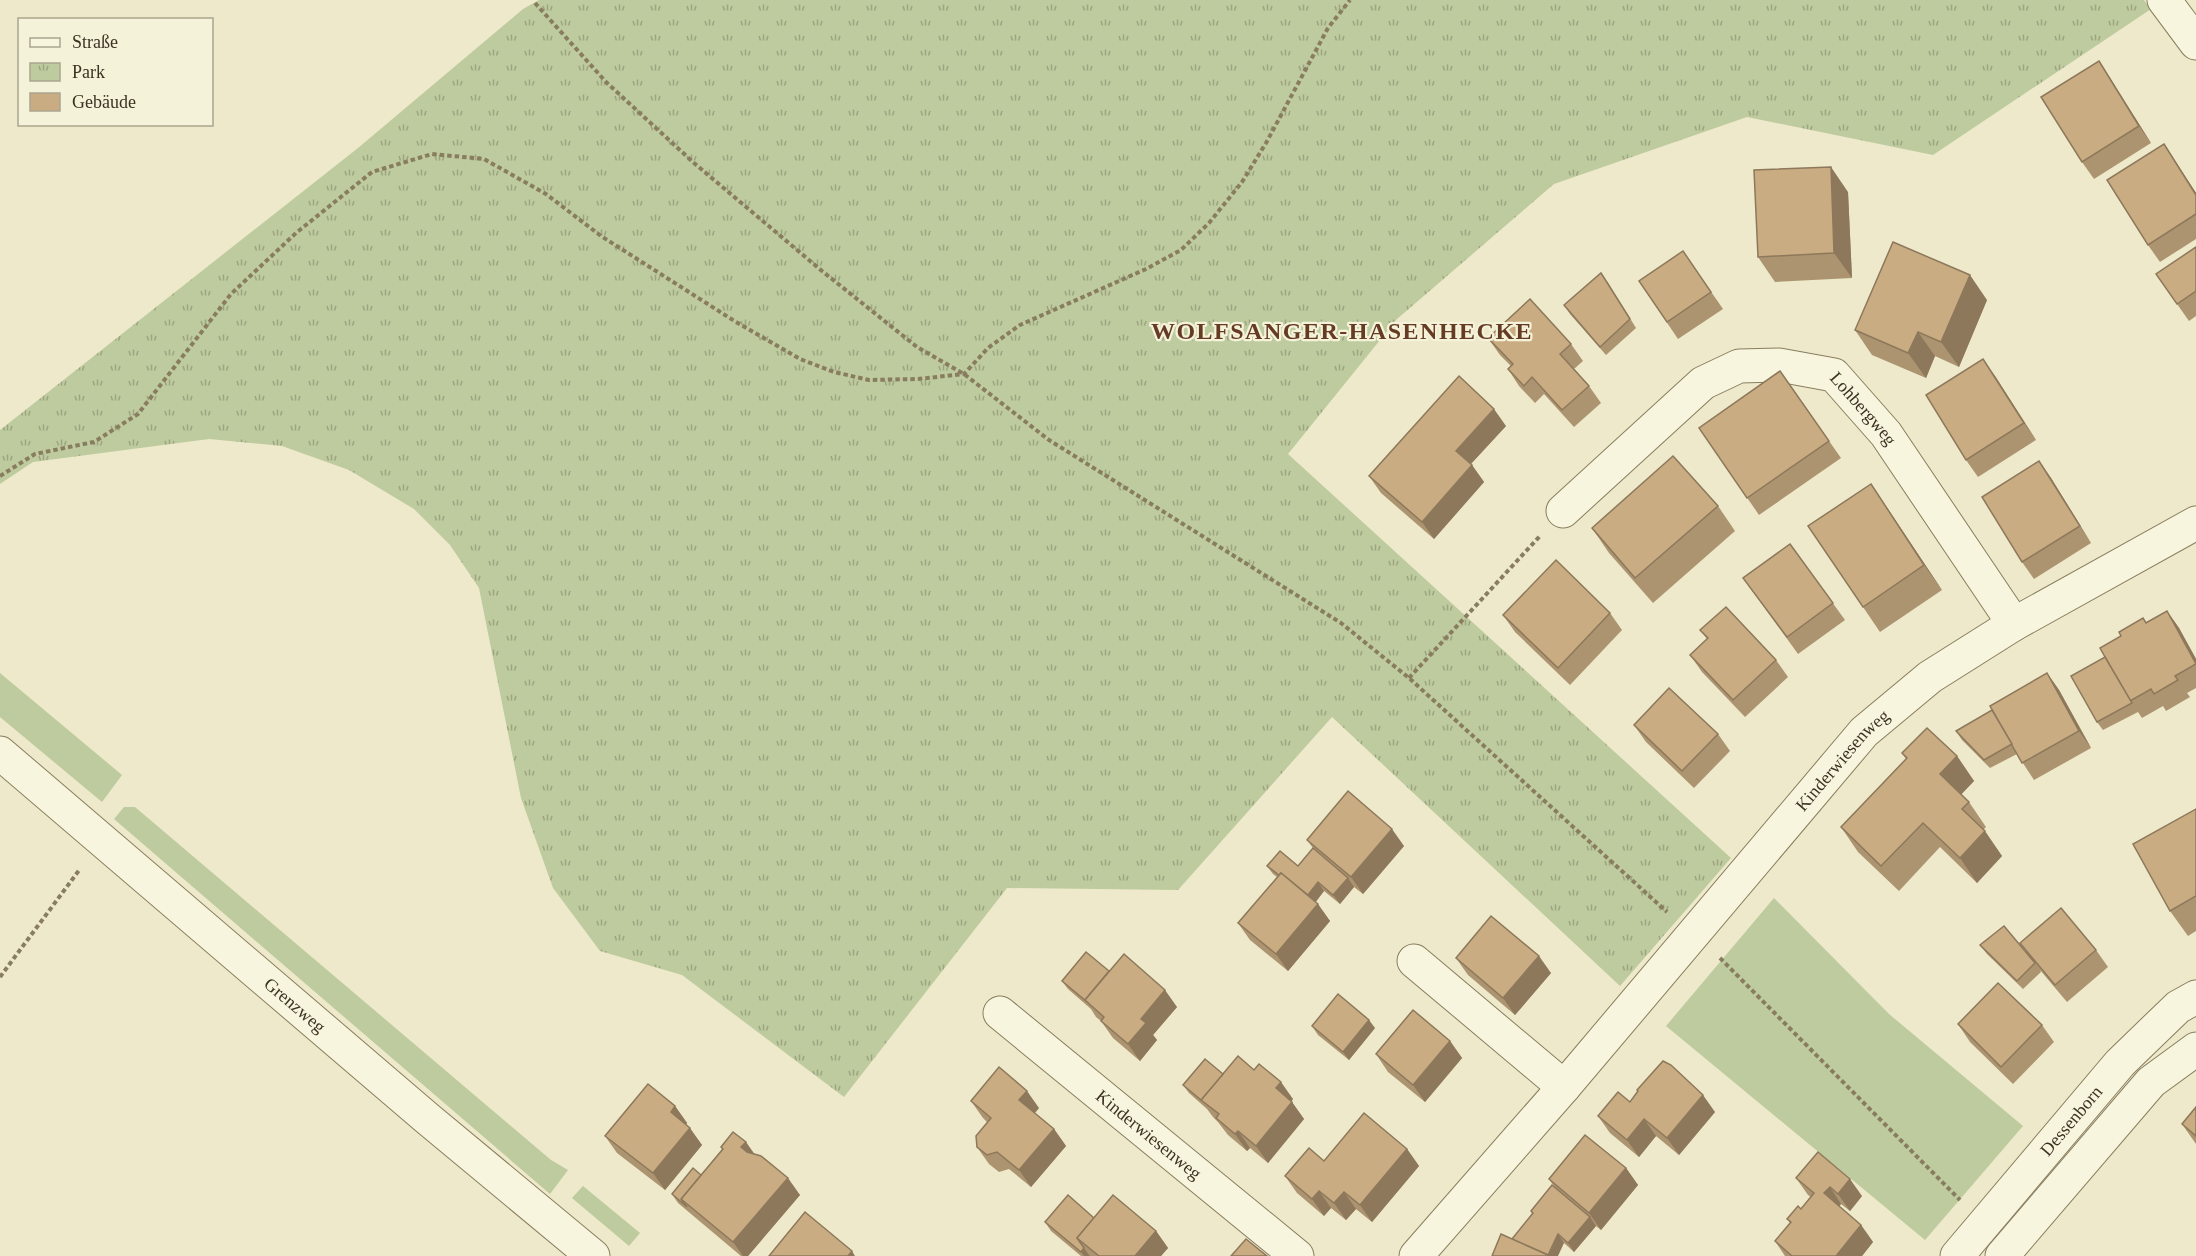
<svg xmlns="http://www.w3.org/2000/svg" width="2196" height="1256" viewBox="0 0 2196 1256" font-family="'Times New Roman',serif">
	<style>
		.grass { fill: #becb9e }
		.park { fill: url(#park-tufts) }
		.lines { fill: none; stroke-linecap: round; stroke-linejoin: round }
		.minor-casing { stroke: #897d5f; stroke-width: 35 }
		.path { stroke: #897d5f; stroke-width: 4; stroke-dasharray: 4.5 3; stroke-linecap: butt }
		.minor { stroke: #f8f5de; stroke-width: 33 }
		.wall { fill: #ad9470 }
		.shaded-wall { fill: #8d785b }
		.building { fill: #c9ac82; stroke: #8d785b; stroke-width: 1.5 }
		.labels { text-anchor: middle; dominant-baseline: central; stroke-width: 4.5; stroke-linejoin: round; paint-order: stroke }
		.street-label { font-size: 18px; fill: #3b3222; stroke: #f5f2da }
		.district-label { font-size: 24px; font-weight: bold; letter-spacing: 1.5px; fill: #653c23; stroke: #f5f2da }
	</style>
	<defs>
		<pattern id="park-tufts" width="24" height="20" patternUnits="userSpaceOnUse" patternTransform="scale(1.5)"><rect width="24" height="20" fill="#becb9e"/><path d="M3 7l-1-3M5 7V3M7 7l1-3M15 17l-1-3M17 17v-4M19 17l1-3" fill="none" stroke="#9ca580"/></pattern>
	</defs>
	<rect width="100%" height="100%" fill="#ede9ca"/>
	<g class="grass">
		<path d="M0,673L122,775L102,802L0,717Z"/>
		<path d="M124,807H135L551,1160L568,1170L550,1194L114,819Z"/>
		<path d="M1774,898L1889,1014L2023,1126L1925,1240L1666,1026Z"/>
		<path d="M583,1186L640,1233L629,1246L572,1198Z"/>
	</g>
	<path class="park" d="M539,0H2144L2151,9L1933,155L1747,117L1554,184L1397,319L1288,454L1731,858L1620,986L1332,717L1178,890L1007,888L844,1097L682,975L600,951L553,888L521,798L479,588L450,545L414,509L349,470L282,446L209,439L33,462L0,484V430L358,148L523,9Z"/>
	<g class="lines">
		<defs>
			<g id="minor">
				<path d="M2164,0L2196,43"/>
				<path id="s1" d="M1563,511L1703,383L1739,366L1779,365L1834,375L1886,434L2014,624"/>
				<path id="s2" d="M0,753L428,1119L593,1256"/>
				<path d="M1414,961L1564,1087"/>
				<path id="s3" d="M1000,1013L1297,1256"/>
				<path id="s4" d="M1416,1256L1564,1087L1864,732L1930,677L2014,624L2196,523"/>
				<path id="s5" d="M1957,1256L2120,1063L2178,1007L2196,997"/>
				<path d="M2002,1256L2151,1082L2196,1049"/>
			</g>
		</defs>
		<use href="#minor" class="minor-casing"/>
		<g class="path">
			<path d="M535,3L606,82L694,163L822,271L917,347L964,374L1049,440L1341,623L1409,678L1667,912"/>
			<path d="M0,476L35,454L94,442L138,414L231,294L296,233L372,172L432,154L484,159L546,194L601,236L736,322L800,359L834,372L869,380L918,379L964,374L988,348L1020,325L1146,269L1181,250L1209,223L1242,182L1266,143L1328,28L1350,0"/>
			<path d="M1409,678L1540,536"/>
			<path d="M1720,958L1960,1200"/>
			<path d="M0,977L80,869"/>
		</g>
		<use href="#minor" class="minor"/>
	</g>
	<g class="wall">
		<path d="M2110,78L2151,143L2094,179L2082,162Z"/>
		<path d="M2164,144L2196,193V239L2160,262L2148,245Z"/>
		<path d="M1848,192L1852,278L1775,282L1758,257Z"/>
		<path d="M2196,247V316L2189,321L2156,274Z"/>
		<path d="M1683,251L1723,309L1678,339L1639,281Z"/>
		<path d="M1607,281L1636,328L1606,355L1570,314L1564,305Z"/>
		<path d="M1987,300L1959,367L1935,356L1926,378L1872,355L1855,330Z"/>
		<path d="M1488,338L1571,344L1583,361L1574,369L1589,386L1601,403L1574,427L1544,394L1535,403L1519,386L1508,369L1511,366L1500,355Z"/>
		<path d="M1780,371L1841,458L1759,515L1699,428Z"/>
		<path d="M1995,376L2036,440L1978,477L1966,460Z"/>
		<path d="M1506,426L1471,464L1484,482L1434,539L1381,493L1369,476Z"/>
		<path d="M2039,461L2051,478L2091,543L2034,579L2022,562Z"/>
		<path d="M1871,484L1942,590L1880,632L1863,607Z"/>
		<path d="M1718,506L1735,531L1653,603L1609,553L1592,528Z"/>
		<path d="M1790,544L1845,620L1798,654L1743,578Z"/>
		<path d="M2167,611L2179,628L2196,659V688L2187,693L2190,697L2166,711L2163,706L2142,718L2138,712L2103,730L2097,722L2105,657L2121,636L2143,618L2146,622Z"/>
		<path d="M1610,613L1622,630L1570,685L1515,632L1503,615Z"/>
		<path d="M1700,630L1776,660L1788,677L1745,717L1702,672L1690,655L1707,639Z"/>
		<path d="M2047,673L2059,690L2091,748L2034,780L2017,754L1990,768L1962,740L1956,731L1992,710Z"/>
		<path d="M1634,725L1718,734L1730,751L1694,788L1646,742Z"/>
		<path d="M1902,753L1957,756L1974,781L1961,794L1969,802L1986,827L1983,830L2002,856L1977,883L1940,847L1899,891L1858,852L1841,827L1906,759Z"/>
		<path d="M2196,809V931L2188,936L2170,911Z"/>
		<path d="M1307,840L1404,846L1363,894L1354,887L1340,904L1324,891L1316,902L1330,921L1288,971L1250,940L1238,923L1277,877L1273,874L1267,866H1298L1313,848Z"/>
		<path d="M1980,945L2026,952L2096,950L2108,967L2067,1002L2040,970L2041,972L2023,989L1987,954Z"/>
		<path d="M1456,958L1551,973L1515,1015L1468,975Z"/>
		<path d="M1109,971L1177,1007L1153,1035L1157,1040L1140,1061L1113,1038L1101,1021L1096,1017L1091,1009L1068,989L1062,981Z"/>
		<path d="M1958,1024L2042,1025L2054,1042L2013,1084L1970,1042Z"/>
		<path d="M1312,1026L1375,1028L1349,1060L1318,1035Z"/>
		<path d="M1450,1041L1462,1058L1425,1102L1388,1072L1376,1054Z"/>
		<path d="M1254,1070L1293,1099L1291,1101L1304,1119L1268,1163L1250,1148L1247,1151L1228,1135L1218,1122L1213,1117L1207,1109L1189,1093L1183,1085L1223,1074Z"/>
		<path d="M971,1101L1039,1108L1035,1113L1054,1129L1066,1146L1031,1187L1009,1169L999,1172L989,1164L977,1147L988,1123L983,1118Z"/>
		<path d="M1630,1102L1715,1112L1679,1155L1656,1136L1639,1157L1610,1133L1598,1116Z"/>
		<path d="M675,1106L687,1123L686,1125L702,1145L665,1190L617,1153L605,1136Z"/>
		<path d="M2196,1107V1144L2182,1124Z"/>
		<path d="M721,1147L754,1154L800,1195L748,1256H741L678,1203L672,1194L701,1175L722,1149Z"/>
		<path d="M1407,1149L1419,1166L1372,1222L1356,1209L1346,1220L1331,1208L1324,1216L1297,1193L1285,1176L1324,1161Z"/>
		<path d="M1626,1168L1638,1185L1601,1230L1596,1226L1574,1252L1564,1243L1512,1239L1532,1214L1531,1211L1555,1188L1549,1179Z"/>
		<path d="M1796,1178L1862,1196L1850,1211L1841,1204L1839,1207L1861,1225L1873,1242L1862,1256H1785L1775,1241L1790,1223L1787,1219L1801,1209L1811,1197L1808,1195Z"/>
		<path d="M1045,1222L1156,1231L1168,1248L1161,1256H1081L1051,1231Z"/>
	</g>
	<g class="shaded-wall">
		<path d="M2099,61L2110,78L2151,143L2139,126Z"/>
		<path d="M2164,144L2196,193V195Z"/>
		<path d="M1831,167L1848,192L1852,278L1834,253Z"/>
		<path d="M1970,275L1987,300L1959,367L1941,342Z"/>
		<path d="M1918,332L1935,356L1926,378L1908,353Z"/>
		<path d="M1983,359L1995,376L2036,440L2024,423Z"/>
		<path d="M1494,409L1506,426L1467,468L1456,451Z"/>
		<path d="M2039,461L2051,478L2091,543L2080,526Z"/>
		<path d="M1472,465L1484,482L1434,539L1422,522Z"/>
		<path d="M1871,484L1888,509L1942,590L1924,565Z"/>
		<path d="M2167,611L2179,628L2196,659V663Z"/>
		<path d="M2047,673L2059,690L2091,748L2079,731Z"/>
		<path d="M1957,756L1974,781L1957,799L1940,774Z"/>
		<path d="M1392,829L1404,846L1363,894L1351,877Z"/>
		<path d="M1985,831L2002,856L1977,883L1960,858Z"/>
		<path d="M1348,878L1354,887L1340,904L1333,895Z"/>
		<path d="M1318,882L1324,891L1312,906L1306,897Z"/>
		<path d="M1318,904L1330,921L1288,971L1276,954Z"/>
		<path d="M1539,956L1551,973L1515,1015L1503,998Z"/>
		<path d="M1165,990L1177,1007L1153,1035L1157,1040L1140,1061L1128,1044L1141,1019Z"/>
		<path d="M1369,1020L1375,1028L1349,1060L1343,1052Z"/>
		<path d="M1450,1041L1462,1058L1425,1102L1413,1085Z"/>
		<path d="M1281,1082L1293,1099L1288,1105L1276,1088Z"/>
		<path d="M1027,1091L1039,1108L1031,1117L1019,1100Z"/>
		<path d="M1703,1095L1715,1112L1679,1155L1667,1138Z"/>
		<path d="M1292,1102L1304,1119L1268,1163L1256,1146Z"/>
		<path d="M675,1106L687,1123L683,1129L671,1112Z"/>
		<path d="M1644,1119L1656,1136L1639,1157L1627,1140Z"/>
		<path d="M690,1128L702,1145L665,1190L653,1173Z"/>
		<path d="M1054,1129L1066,1146L1031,1187L1019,1170Z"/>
		<path d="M1238,1131L1250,1148L1247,1151L1235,1134Z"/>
		<path d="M746,1142L758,1159L753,1164L741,1147Z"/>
		<path d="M1407,1149L1419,1166L1372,1222L1360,1205Z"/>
		<path d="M1626,1168L1638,1185L1601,1230L1589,1213Z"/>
		<path d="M788,1178L800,1195L748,1256H743L733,1242Z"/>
		<path d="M1850,1179L1862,1196L1850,1211L1838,1194Z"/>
		<path d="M1830,1187L1841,1204L1836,1210L1824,1193Z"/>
		<path d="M1319,1191L1331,1208L1324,1216L1312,1199Z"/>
		<path d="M1344,1192L1356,1209L1346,1220L1334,1203Z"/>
		<path d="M1590,1217L1596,1226L1574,1252L1568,1243Z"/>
		<path d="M1861,1225L1873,1242L1862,1256H1836Z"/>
		<path d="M1156,1231L1168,1248L1161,1256H1135Z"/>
		<path d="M1558,1234L1564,1243L1558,1256H1548Z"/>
		<path d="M1084,1248L1089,1255L1090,1256H1084L1081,1252Z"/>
		<path d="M852,1251L855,1256H848Z"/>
	</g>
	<g class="building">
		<path d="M2099,61L2139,126L2082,162L2041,97Z"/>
		<path d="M2164,144L2196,195V214L2148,245L2107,180Z"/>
		<path d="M1831,167L1834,253L1758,257L1754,170Z"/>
		<path d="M1893,242L1970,275L1941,342L1918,332L1908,353L1855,330Z"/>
		<path d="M2196,247V291L2177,304L2156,274Z"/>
		<path d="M1683,251L1711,292L1667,322L1639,281Z"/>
		<path d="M1601,273L1630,319L1600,347L1564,305Z"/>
		<path d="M1530,299L1571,344L1560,354L1589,386L1562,410L1532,377L1524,386L1508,369L1513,364L1488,338Z"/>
		<path d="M1983,359L2024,423L1966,460L1926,395Z"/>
		<path d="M1780,371L1829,441L1747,498L1699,428Z"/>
		<path d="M1459,376L1494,409L1456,451L1472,465L1422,522L1369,476Z"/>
		<path d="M1673,456L1718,506L1635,578L1592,528Z"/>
		<path d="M2039,461L2080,526L2022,562L1982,497Z"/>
		<path d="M1871,484L1924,565L1863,607L1808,526Z"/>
		<path d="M1790,544L1833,603L1787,637L1743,578Z"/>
		<path d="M1556,560L1610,613L1558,668L1503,615Z"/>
		<path d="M1726,607L1776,660L1733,700L1690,655L1708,638L1700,630Z"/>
		<path d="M2167,611L2196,664L2175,676L2178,680L2154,694L2151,689L2130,701L2100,648L2121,636L2119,632L2143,618L2146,623Z"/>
		<path d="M2105,657L2132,703L2097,722L2071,676Z"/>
		<path d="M2047,673L2079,731L2022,763L1990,706Z"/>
		<path d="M1669,688L1718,734L1682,771L1634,725Z"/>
		<path d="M1992,710L2012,744L1984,760L1956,731Z"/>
		<path d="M1927,728L1957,756L1940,774L1969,802L1962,809L1985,831L1960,858L1923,823L1881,866L1841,827L1907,758L1902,753Z"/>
		<path d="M1348,791L1392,829L1351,877L1307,840Z"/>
		<path d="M2196,809V896L2170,911L2133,844Z"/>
		<path d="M1313,848L1348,878L1333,895L1318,882L1308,895L1281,873L1279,875L1267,866L1280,851L1298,866Z"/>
		<path d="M1281,873L1318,904L1276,954L1238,923Z"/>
		<path d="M2061,908L2096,950L2055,985L2020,943Z"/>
		<path d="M1491,916L1539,956L1503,998L1456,958Z"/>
		<path d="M2004,926L2035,963L2017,981L1980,945Z"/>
		<path d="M1086,952L1109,971L1085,1000L1086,1001L1062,981Z"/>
		<path d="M1124,954L1165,990L1141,1019L1146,1023L1128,1044L1101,1021L1104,1017L1085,1000Z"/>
		<path d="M1998,983L2042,1025L2001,1067L1958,1024Z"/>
		<path d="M1338,994L1369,1020L1343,1052L1312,1026Z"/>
		<path d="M1413,1010L1450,1041L1413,1085L1376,1054Z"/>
		<path d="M1238,1056L1254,1070L1259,1064L1281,1082L1276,1088L1292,1102L1256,1146L1238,1131L1235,1134L1216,1118L1219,1114L1201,1100Z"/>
		<path d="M1205,1059L1223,1074L1201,1100L1183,1085Z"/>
		<path d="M1663,1061L1671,1065L1703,1095L1667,1138L1644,1119L1627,1140L1598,1116L1618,1092L1630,1102L1638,1091L1637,1090Z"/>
		<path d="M999,1067L1027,1091L1019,1100L1054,1129L1019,1170L997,1152L987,1155L977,1147L976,1136L991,1118L971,1101Z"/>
		<path d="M648,1084L675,1106L671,1112L690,1128L653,1173L605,1136Z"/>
		<path d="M2196,1107V1136L2182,1124Z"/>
		<path d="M1364,1113L1407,1149L1360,1205L1344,1192L1334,1203L1319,1191L1312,1199L1285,1176L1309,1148L1324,1161Z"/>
		<path d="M733,1132L746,1142L741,1147L747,1152L761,1156L788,1178L733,1242L681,1199L723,1149L721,1147Z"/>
		<path d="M1585,1135L1626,1168L1589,1213L1549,1179Z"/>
		<path d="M1818,1152L1850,1179L1838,1194L1830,1187L1824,1193L1861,1225L1836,1256H1792L1775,1241L1791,1222L1787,1219L1798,1206L1801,1209L1814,1193L1796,1178Z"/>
		<path d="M693,1168L701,1175L681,1199L687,1207L672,1194Z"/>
		<path d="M1552,1185L1590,1217L1568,1243L1558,1234L1548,1255L1512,1239L1533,1213L1531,1211Z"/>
		<path d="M1068,1195L1094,1218L1077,1238L1084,1248L1081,1252L1045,1222Z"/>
		<path d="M1113,1195L1156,1231L1135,1256H1099L1077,1238Z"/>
		<path d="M805,1212L852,1251L848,1256H769Z"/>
		<path d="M1501,1234L1550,1256H1492Z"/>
		<path d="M1246,1239L1267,1256H1231Z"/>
	</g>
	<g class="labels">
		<g class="street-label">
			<text stroke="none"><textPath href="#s1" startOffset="370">Lohbergweg</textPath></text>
			<text stroke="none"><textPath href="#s4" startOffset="654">Kinderwiesenweg</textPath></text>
			<text stroke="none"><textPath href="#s2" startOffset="388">Grenzweg</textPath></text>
			<text stroke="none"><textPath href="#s5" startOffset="177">Dessenborn</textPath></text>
			<text stroke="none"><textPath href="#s3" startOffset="192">Kinderwiesenweg</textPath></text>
		</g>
		<g class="district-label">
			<text x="1342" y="331">WOLFSANGER-HASENHECKE</text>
		</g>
	</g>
	<rect x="18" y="18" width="195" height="108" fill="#f5f2da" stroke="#aba590" stroke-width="1.5"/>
	<rect x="30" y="38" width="30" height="9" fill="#f8f5de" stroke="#aba590" stroke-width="1.5"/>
	<text x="72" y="48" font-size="18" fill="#3b3222">Straße</text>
	<rect x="30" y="63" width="30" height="18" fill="url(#park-tufts)" stroke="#aba590" stroke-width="1.5"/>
	<text x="72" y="78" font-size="18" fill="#3b3222">Park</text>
	<rect x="30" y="93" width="30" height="18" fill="#c9ac82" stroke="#aba590" stroke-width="1.5"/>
	<text x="72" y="108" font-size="18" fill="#3b3222">Gebäude</text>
</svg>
